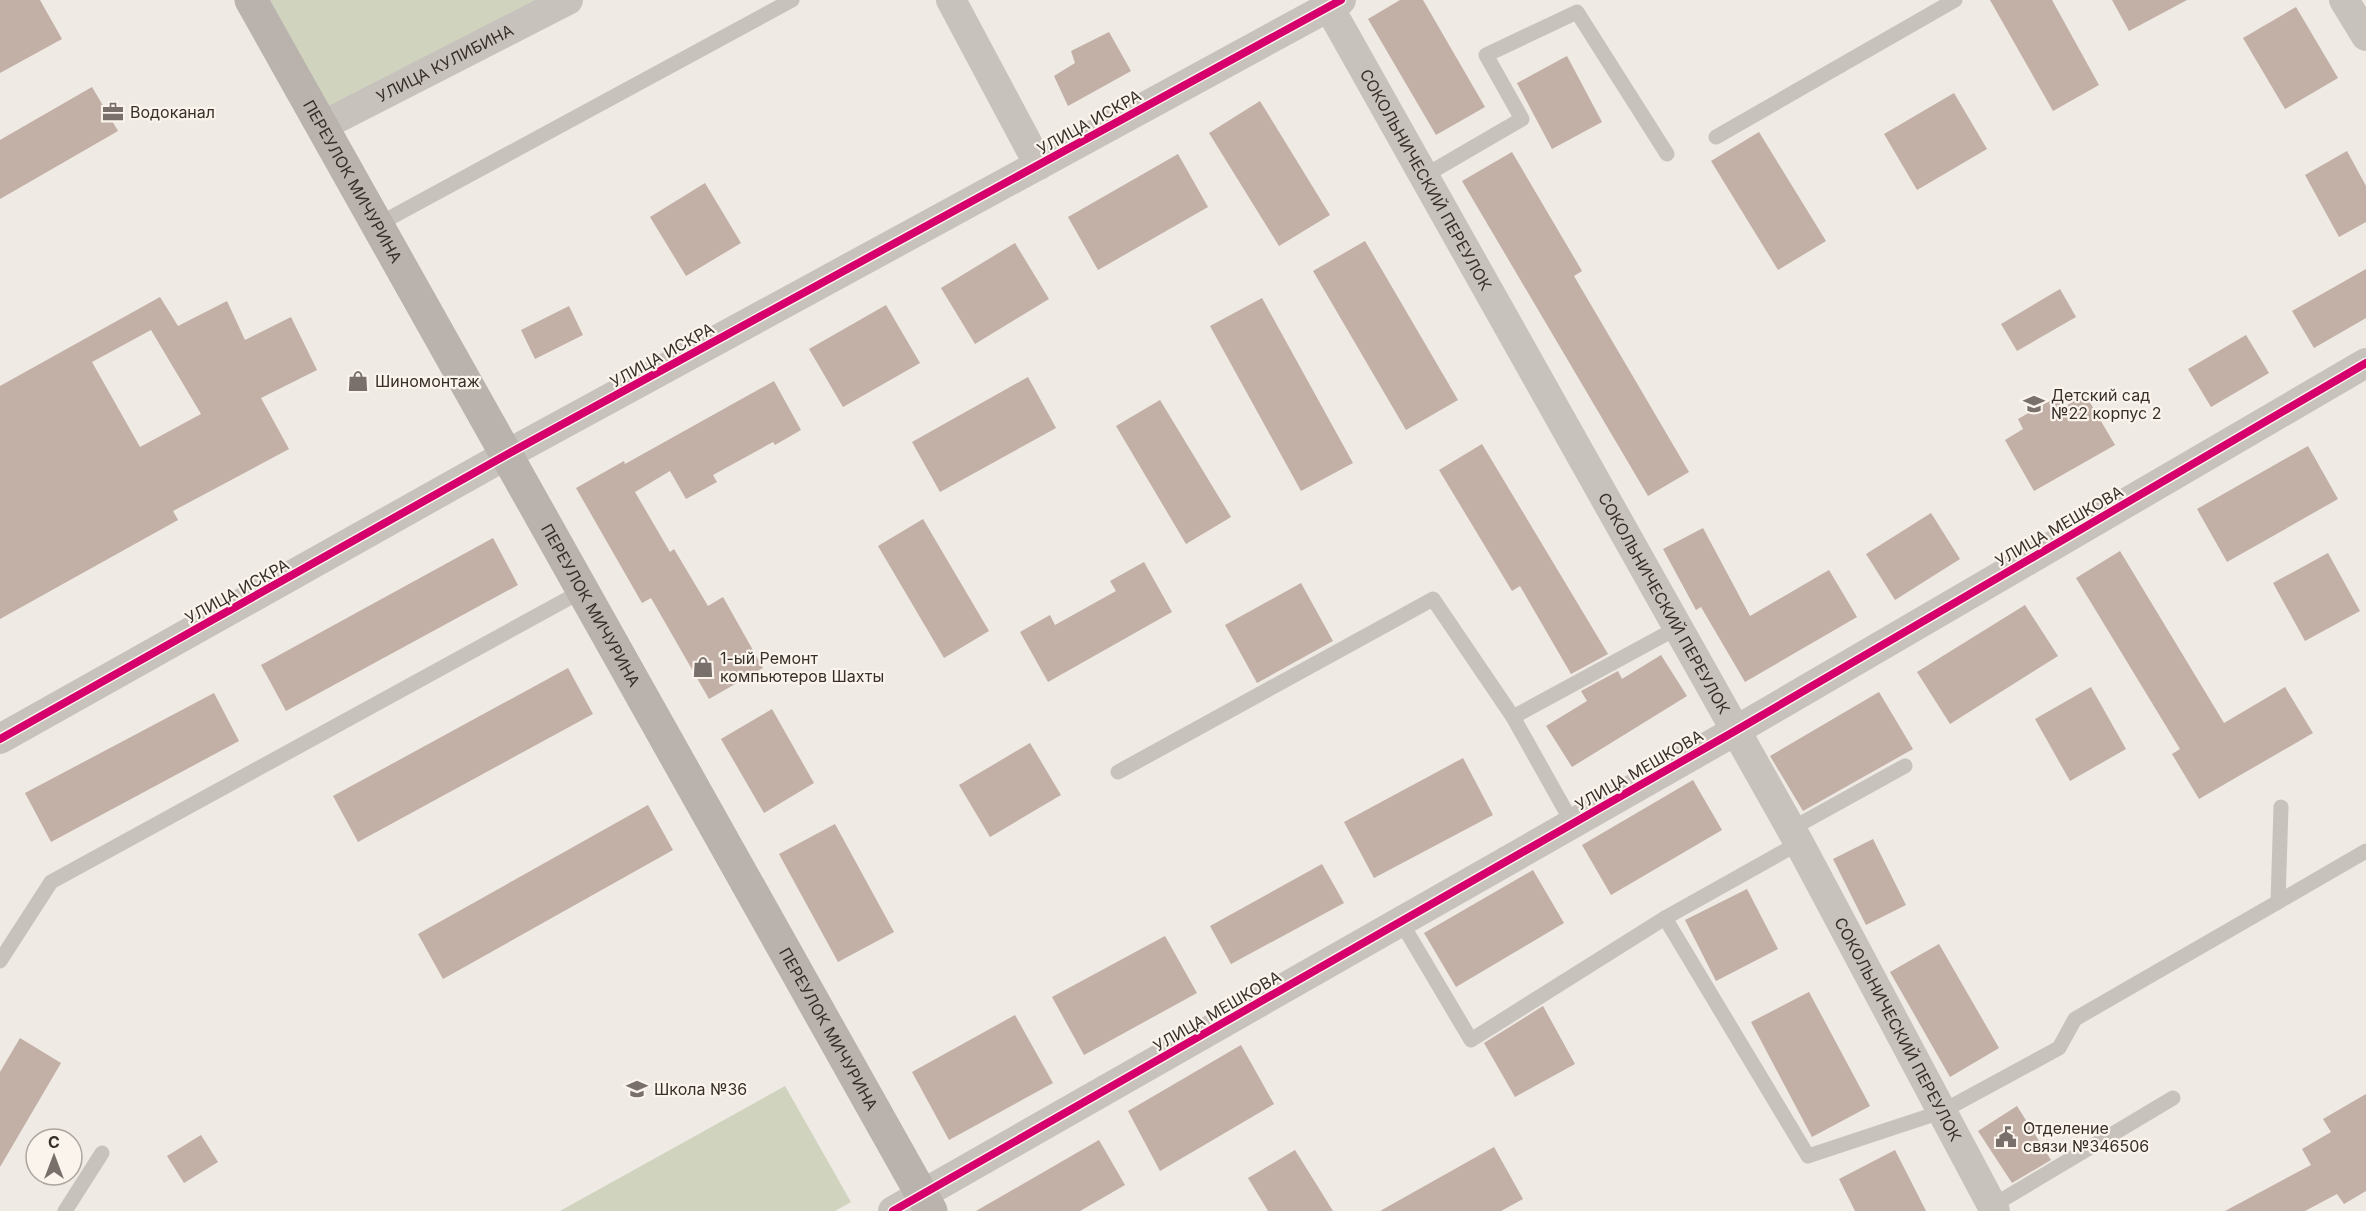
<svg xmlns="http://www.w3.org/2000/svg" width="2366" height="1211" viewBox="0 0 2366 1211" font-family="Inter,sans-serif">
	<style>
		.green { fill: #d0d4bf }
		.building { fill: #c2afa6; fill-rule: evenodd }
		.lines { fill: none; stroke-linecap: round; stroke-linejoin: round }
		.service { stroke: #c8c2bd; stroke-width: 15 }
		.minor { stroke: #c8c2bd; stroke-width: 30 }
		.secondary { stroke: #b9b2ad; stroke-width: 33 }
		.cycleway-casing { stroke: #faf4ed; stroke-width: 11 }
		.cycleway { stroke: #d6006c; stroke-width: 8 }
		.labels { text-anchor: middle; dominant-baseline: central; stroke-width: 4.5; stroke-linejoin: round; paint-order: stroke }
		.street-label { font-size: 16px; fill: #392f2a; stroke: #faf4ed }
		.poi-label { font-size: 16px; fill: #392f2a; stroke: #faf4ed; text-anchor: start }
	</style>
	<rect width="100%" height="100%" fill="#efeae4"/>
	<g class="green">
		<path d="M263,0H537L326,114Z"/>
		<path d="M785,1086L851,1202L835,1211H560Z"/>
	</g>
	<g class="building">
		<path d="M0,0H40L62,39L0,73Z"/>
		<path d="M1400,0H1423L1485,107L1436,135L1368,19Z"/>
		<path d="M1990,0H2052L2099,85L2053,111Z"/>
		<path d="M2112,0H2187L2129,31Z"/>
		<path d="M2296,7L2338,78L2285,109L2243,38Z"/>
		<path d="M1109,32L1131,71L1068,106L1054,76L1075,63L1071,51Z"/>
		<path d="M1567,56L1602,122L1552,149L1517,83Z"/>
		<path d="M92,87L118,131L0,199V140Z"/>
		<path d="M1954,93L1987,149L1917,190L1884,134Z"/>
		<path d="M1260,101L1330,215L1279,246L1209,133Z"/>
		<path d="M1759,132L1826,241L1778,270L1711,161Z"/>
		<path d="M2347,151L2366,186V222L2339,237L2305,175Z"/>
		<path d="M1512,152L1582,271L1574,276L1689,472L1648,496L1462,181Z"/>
		<path d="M1178,154L1208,207L1098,270L1068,217Z"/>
		<path d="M705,183L741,243L686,276L650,217Z"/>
		<path d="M1365,241L1458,400L1406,430L1313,271Z"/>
		<path d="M1015,243L1049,299L975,344L941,288Z"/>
		<path d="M2366,269V318L2314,348L2292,311Z"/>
		<path d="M2060,289L2076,317L2017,351L2001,324Z"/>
		<path d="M160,297L178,326L227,301L245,340L291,317L317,370L261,398L289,449L173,511L178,520L0,619V386ZM151,330L201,414L140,447L92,362Z"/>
		<path d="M1262,298L1353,463L1301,491L1210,326Z"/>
		<path d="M886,305L920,363L843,407L809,349Z"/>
		<path d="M569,306L583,335L535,359L521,330Z"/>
		<path d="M2246,335L2269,373L2211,407L2188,369Z"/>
		<path d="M1028,377L1056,428L940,492L912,442Z"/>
		<path d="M774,381L801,430L775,445L773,442L713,475L717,482L686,499L670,471L635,492L670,552L674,549L708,606L723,597L763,668L709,699L651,598L642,603L576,488L624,461L625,464Z"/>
		<path d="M2085,394L2115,445L2034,491L2005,440L2023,429L2018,419L2060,395L2066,406Z"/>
		<path d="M1160,400L1231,517L1186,544L1116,426Z"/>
		<path d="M1482,444L1608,654L1571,674L1520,586L1512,591L1439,470Z"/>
		<path d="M2308,446L2338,499L2227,562L2197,509Z"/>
		<path d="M1931,513L1960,559L1895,600L1866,554Z"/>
		<path d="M923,519L989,631L944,658L878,546Z"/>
		<path d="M1703,528L1750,616L1829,570L1857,617L1745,682L1701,607L1696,610L1663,549Z"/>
		<path d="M493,538L518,585L286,711L261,665Z"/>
		<path d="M2120,551L2224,723L2285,687L2313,733L2199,799L2172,754L2180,749L2076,578Z"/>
		<path d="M2328,553L2360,611L2305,641L2273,583Z"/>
		<path d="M1144,562L1172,612L1048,682L1020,632L1050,615L1055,625L1116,591L1110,581Z"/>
		<path d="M1301,583L1333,641L1257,683L1225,625Z"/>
		<path d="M2025,605L2058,656L1950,724L1917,672Z"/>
		<path d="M1661,655L1687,696L1572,767L1546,726L1587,701L1581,691L1618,671L1622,679Z"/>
		<path d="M568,668L593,714L358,842L333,796Z"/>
		<path d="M2091,687L2126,749L2070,781L2035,719Z"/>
		<path d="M1879,692L1913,749L1803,811L1770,756Z"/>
		<path d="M214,693L239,741L51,842L25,793Z"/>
		<path d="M772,709L814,783L764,813L721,739Z"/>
		<path d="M1030,743L1061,795L990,837L959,785Z"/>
		<path d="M1463,758L1493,815L1374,878L1344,822Z"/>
		<path d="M1693,780L1722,830L1611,895L1582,845Z"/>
		<path d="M648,805L673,850L443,979L418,934Z"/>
		<path d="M835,824L894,932L838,962L779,854Z"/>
		<path d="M1873,839L1906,905L1866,925L1833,859Z"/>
		<path d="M1322,864L1344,903L1231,964L1210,926Z"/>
		<path d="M1533,870L1564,923L1456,987L1424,933Z"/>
		<path d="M1747,889L1778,949L1716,981L1685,920Z"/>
		<path d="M1165,936L1197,993L1084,1055L1052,997Z"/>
		<path d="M1939,944L1999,1048L1950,1077L1890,972Z"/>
		<path d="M1809,992L1870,1106L1812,1137L1751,1022Z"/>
		<path d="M1543,1006L1575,1064L1515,1097L1484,1043Z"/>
		<path d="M1015,1015L1053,1083L949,1140L912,1072Z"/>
		<path d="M20,1038L61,1063L0,1167V1072Z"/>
		<path d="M1241,1045L1274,1104L1160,1171L1128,1111Z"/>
		<path d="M2366,1094V1191L2344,1204L2337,1194L2305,1211H2225L2311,1165L2302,1149L2331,1132L2323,1119Z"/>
		<path d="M2017,1106L2051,1160L2012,1183L1978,1131Z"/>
		<path d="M201,1135L218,1162L184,1183L167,1156Z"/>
		<path d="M1099,1140L1125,1185L1080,1211H976Z"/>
		<path d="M1494,1147L1523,1199L1501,1211H1380Z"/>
		<path d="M1295,1150L1333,1211H1268L1248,1178Z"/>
		<path d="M1895,1150L1926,1211H1855L1839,1179Z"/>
	</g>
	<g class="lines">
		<g class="service">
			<path d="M1716,137L1955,0"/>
			<path d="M1424,176L1522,119L1486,55L1577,12L1667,154"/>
			<path d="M377,225L792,0"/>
			<path d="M1118,772L1433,599L1513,717"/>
			<path d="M1573,824L1513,717L1677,628"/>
			<path d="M1791,829L1905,766"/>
			<path d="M2278,902L2366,851"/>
			<path d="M1665,918L1808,1156L1941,1112L2059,1048L2075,1019L2278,902L2281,807"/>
			<path d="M1401,922L1471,1040L1665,918L1799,843"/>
			<path d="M0,961L51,882L582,591"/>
			<path d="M1992,1206L2173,1098"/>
			<path d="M65,1211L102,1153"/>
		</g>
		<g class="minor">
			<path d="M951,0L1039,165"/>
			<path id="s1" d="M1325,0L1799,843L1995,1211"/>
			<path d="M2344,0L2366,36"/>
			<path id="s2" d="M322,126L568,0"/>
			<path d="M0,739L506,455L1341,0"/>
			<path d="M893,1211L1735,731L2366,363"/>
		</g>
		<path class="secondary" id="s3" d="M251,0L931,1211"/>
		<defs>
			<g id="cycleway">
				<path d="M0,739L506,455L1341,0"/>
				<path d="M893,1211L1735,731L2366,363"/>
			</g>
		</defs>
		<use href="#cycleway" class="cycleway-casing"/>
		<use href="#cycleway" class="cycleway"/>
	</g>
	<defs>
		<symbol id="office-bare" viewBox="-9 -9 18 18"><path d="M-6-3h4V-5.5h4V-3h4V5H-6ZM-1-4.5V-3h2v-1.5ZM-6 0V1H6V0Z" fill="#79706b" stroke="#faf4ed" stroke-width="2.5" paint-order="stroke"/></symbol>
		<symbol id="shop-bare" viewBox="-9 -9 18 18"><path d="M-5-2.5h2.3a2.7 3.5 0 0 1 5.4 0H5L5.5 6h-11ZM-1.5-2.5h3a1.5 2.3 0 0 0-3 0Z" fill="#79706b" stroke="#faf4ed" stroke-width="2.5" paint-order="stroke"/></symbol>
		<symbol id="school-bare" viewBox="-9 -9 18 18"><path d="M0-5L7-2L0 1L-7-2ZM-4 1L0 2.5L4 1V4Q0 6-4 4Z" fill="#79706b" stroke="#faf4ed" stroke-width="2.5" paint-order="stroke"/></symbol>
		<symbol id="civic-bare" viewBox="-9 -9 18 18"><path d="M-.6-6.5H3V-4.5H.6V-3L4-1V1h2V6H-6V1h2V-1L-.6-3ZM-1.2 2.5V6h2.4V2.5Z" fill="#79706b" stroke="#faf4ed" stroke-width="2.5" paint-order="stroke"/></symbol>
	</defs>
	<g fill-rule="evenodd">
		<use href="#office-bare" x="98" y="97" width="30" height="30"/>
		<use href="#shop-bare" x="343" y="366" width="30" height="30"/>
		<use href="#school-bare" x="2019" y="389" width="30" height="30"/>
		<use href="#shop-bare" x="688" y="652" width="30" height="30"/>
		<use href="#school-bare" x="622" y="1074" width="30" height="30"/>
		<use href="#civic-bare" x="1991" y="1122" width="30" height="30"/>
	</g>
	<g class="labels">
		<g class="street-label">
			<text stroke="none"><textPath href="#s2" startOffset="138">УЛИЦА КУЛИБИНА</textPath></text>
			<text transform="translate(1089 122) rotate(-29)">УЛИЦА ИСКРА</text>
			<text stroke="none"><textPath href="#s1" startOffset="206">СОКОЛЬНИЧЕСКИЙ ПЕРЕУЛОК</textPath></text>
			<text stroke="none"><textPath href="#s3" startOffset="208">ПЕРЕУЛОК МИЧУРИНА</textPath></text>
			<text transform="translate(662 355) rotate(-29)">УЛИЦА ИСКРА</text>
			<text transform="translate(2059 526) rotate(-30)">УЛИЦА МЕШКОВА</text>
			<text transform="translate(237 591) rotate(-29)">УЛИЦА ИСКРА</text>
			<text stroke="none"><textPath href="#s1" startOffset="692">СОКОЛЬНИЧЕСКИЙ ПЕРЕУЛОК</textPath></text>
			<text stroke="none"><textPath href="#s3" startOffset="694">ПЕРЕУЛОК МИЧУРИНА</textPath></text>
			<text transform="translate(1639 770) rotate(-30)">УЛИЦА МЕШКОВА</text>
			<text transform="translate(1217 1011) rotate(-30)">УЛИЦА МЕШКОВА</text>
			<text stroke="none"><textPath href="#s3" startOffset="1180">ПЕРЕУЛОК МИЧУРИНА</textPath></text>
			<text stroke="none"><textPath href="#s1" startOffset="1178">СОКОЛЬНИЧЕСКИЙ ПЕРЕУЛОК</textPath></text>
		</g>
		<g class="poi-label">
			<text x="130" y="112">Водоканал</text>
			<text x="375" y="381">Шиномонтаж</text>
			<text x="2051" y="395">Детский сад<tspan x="2051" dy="18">№22 корпус 2</tspan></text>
			<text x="720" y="658">1-ый Ремонт<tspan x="720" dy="18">компьютеров Шахты</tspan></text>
			<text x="654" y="1089">Школа №36</text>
			<text x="2023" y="1128">Отделение<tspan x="2023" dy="18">связи №346506</tspan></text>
		</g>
	</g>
	<g transform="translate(54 1157)"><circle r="28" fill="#faf4ed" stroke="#ada59f" stroke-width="1.5"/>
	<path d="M0-4.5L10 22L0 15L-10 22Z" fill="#79706b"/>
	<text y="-9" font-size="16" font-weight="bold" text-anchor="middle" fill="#392f2a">С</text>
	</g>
</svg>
